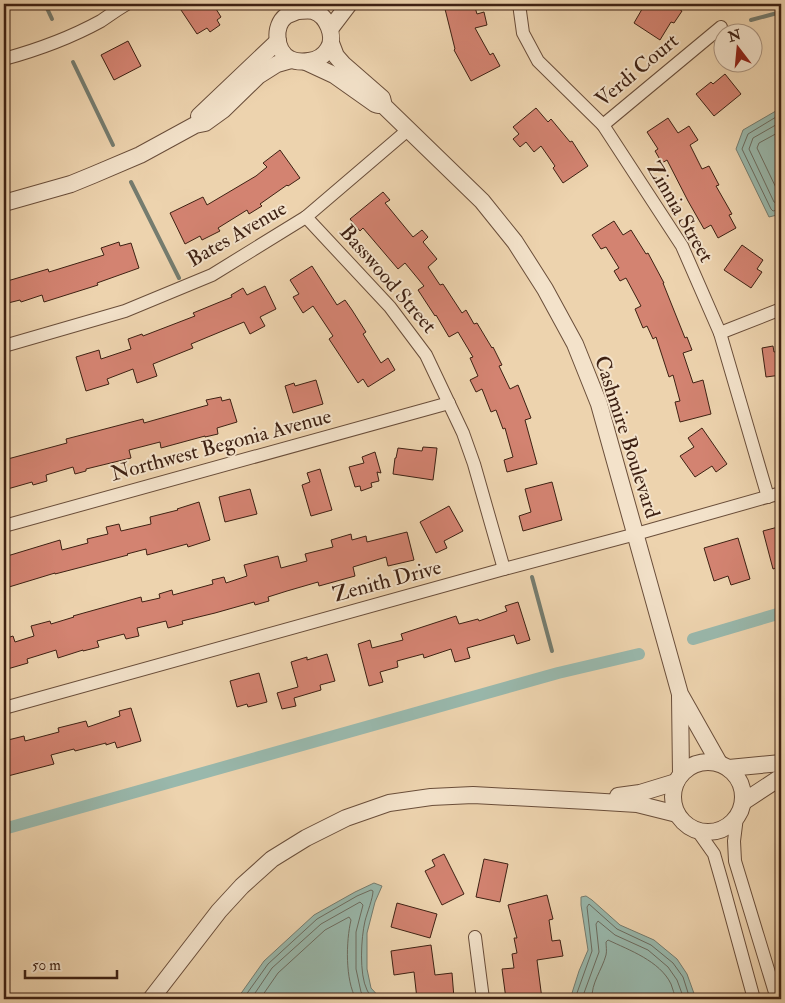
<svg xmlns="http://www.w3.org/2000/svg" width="785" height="1003" viewBox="0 0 785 1003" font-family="'IM FELL Double Pica',serif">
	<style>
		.water { fill: #99b8ac; stroke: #757c6f }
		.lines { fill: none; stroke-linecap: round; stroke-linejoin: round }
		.shore { stroke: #6c6c60; stroke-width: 1 }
		.stream { stroke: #757c6f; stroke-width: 4 }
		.canal { stroke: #99b8ac; stroke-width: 12 }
		.building { fill: #d38371; stroke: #3e2113 }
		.minor-casing { stroke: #6a4e3a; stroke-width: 14 }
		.tertiary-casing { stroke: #6a4e3a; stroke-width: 18 }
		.minor { stroke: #f3e2ca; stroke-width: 12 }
		.tertiary { stroke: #f3e2ca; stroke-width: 16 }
		.labels { text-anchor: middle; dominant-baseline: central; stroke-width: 4; stroke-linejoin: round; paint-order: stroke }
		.street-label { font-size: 21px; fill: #3e2113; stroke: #f3e2ca }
	</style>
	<rect width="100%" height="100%" fill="#edd3ae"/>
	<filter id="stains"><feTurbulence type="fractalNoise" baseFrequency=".004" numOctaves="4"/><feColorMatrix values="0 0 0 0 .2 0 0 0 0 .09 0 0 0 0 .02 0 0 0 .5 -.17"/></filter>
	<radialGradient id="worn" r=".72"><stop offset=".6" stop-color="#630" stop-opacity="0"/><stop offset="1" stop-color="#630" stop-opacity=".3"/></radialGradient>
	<g class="water">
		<path d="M781,108V214L769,217L736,149L743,130Z"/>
		<path d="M374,883L382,886L375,902L367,933V969L371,988L381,999H237L264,961L314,915L355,892Z"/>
		<path d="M586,896L592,900L620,925L654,940L677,959L687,974L696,999H573L572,993L579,971L588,950L581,905V897Z"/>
	</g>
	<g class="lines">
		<g class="shore">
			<path d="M781,114L748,134L742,149L771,209L773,211L781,209"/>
			<path d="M781,122L753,138L749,149L774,202L776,203H781"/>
			<path d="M781,131L759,143L757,148L779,194L781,196"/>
			<path d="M243,999L268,964L317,919L357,896L371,890L373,891C373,898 367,913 365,921C361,938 359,974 367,990C368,993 372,996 374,999"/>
			<path d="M251,999L272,968L321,924L360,902L363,905L356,932V969L361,992L366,999"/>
			<path d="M260,999L278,973L325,930L349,917L351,920C346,941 345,980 356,999"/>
			<path d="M578,999L577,993L592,951L587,907L589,904L617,929L651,945L673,963L683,977L690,999"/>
			<path d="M584,999V993L599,952L596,924L598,921L615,935L648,950L668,967L677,980L684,999"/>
			<path d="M592,999C591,983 602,970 606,955C607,951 606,946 606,942L608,940C629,950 660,961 671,984C673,989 674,994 676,999"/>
		</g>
		<g class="stream">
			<path d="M45,4L52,19"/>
			<path d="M751,20L781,12"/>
			<path d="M73,62L113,145"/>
			<path d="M131,182L179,278"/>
			<path d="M532,577L552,651"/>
		</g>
		<g class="canal">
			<path d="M693,639L781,613"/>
			<path d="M4,829L558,673L639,654"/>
		</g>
	</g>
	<g class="building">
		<path d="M177,4H213L221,17L217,20L220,25L210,32L207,28L197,34Z"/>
		<path d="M450,4H474L477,14L484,12L487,25L475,28L490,55L493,53L500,66L471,81L454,50L455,49L445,9L451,8Z"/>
		<path d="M645,4H670L682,11L674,23L671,22L660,40L634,23Z"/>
		<path d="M128,41L141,66L114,80L101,55Z"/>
		<path d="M725,74L741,94L714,116L696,94L711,82L713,84Z"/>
		<path d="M536,108L548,122L551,119L570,142L572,141L588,166L563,183L553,168L555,166L541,146L534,152L526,142L520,147L513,139L519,134L513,127Z"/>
		<path d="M668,118L678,133L689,126L698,140L690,145L702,169L709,166L719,185L716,186L732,214L729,215L736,228L718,238L711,225L704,229L688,201L667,160L662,163L655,151L658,149L647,132Z"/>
		<path d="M280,150L300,178L288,186L287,185L260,204L262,206L249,214L247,210L218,228L220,231L202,240L200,236L185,244L170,213L203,197L207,205L256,176L267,167L263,163Z"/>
		<path d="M383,192L390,200L385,203L413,237L422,230L428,237L423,242L437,259L428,267L440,285L443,284L462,313L466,310L474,324L477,323L492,348L493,347L502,365L499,366L510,389L518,385L531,418L525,420L537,464L507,472L504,460L513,457L505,428L503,429L496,410L491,412L482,389L476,392L470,380L478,376L470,358L473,357L458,332L449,337L436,315L435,316L418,290L424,286L405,263L398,269L363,228L360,231L350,219Z"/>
		<path d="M614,221L623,235L631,230L646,254L648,253L664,283H663L685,338L687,337L692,350L683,353L693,383L703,380L711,414L680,422L675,402L680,401L673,375L669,377L656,337L653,339L647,326L643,328L635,309L641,306L626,278L620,281L614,271L619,268L606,247L601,249L592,235Z"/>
		<path d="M119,242L120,246L131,243L139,268L97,283L98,285L44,302L42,295L21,302L20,300L4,304V282L48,269L49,272L104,255L101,248Z"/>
		<path d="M742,245L763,260L757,269L762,272L751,288L724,270Z"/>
		<path d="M312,266L337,305L345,300L352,310L366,332L363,334L381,363L388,358L395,370L368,387L363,379L358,383L329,339L333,336L313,306L303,313L293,297L299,294L290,280Z"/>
		<path d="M265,286L276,309L260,317L265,326L250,334L244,322L191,344L193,348L153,364L157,376L137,383L133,369L107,379L109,384L86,391L76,357L99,350L101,359L131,349L128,339L142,334L143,336L195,316L193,313L232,297L231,295L243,288L247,295Z"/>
		<path d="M773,346L774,352L781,351V375L766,377L762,348Z"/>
		<path d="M316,380L323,404L293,413L285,386L294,383L295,386Z"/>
		<path d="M221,397L222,401L230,399L237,422L217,428L218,434L205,437V436L161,448L160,442L129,450L131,458L86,469V471L75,474L73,467L46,475L47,481L33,485L32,482L4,490V460L67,443L66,439L101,430L143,419L144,423L197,408L208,405L206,400Z"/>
		<path d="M702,428L727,464L716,472L712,466L695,477L680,456L694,447L688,438Z"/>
		<path d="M423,447L437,448L433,480L393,474L395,458H396L398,448L422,451Z"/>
		<path d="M375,452L381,473L377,472L379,481L371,483L372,487L361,491L360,486L355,487L349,467L364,463L362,457Z"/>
		<path d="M320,469L332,510L311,516L302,485L310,482L307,473Z"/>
		<path d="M552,482L562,520L523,531L519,516L531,512L525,489Z"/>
		<path d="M250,489L257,514L225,522L219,497Z"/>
		<path d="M199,502L210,540L188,547L187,544L147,555L146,549L127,554L128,555L55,574V573L9,587L4,571V557L60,540L62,550L88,543L87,539L108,534L106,527L119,524L121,531L151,524L150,517L178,510L177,509Z"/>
		<path d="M449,506L463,531L444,541L447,548L436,553L420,522Z"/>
		<path d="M778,527L781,540V566L773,569L763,531Z"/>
		<path d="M407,532L414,560L388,566L386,557L353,567L355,576L319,586L318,582L287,591L268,597L269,601L255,605L254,602L215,613L182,621L183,624L168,628L166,621L137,628L139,636L126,639L124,634L97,641L99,647L83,651V650L58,658L56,650L27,659L28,663L4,670V639L13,636L15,642L34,636L31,626L50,621L51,624L74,617L73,616L141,597L142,602L160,598L159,594L172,590L173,595L213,584L212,580L224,577L226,583L247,576L244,565L278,556L281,568L307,561L305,554L333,547L331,540L351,534L352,540L366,536L367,542Z"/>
		<path d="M738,538L750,579L731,585L728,576L714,581L704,548Z"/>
		<path d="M518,602L530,640L517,644L514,635L467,648L470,658L455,662L451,649L424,658L423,654L397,661L398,667L380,672L383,682L369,686L358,644L370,640L372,648L403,640L401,634L456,616L459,624L478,619L479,621L507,611L505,606Z"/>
		<path d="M327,654L335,681L320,685L321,690L294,698L296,706L282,709L277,693L298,687L291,662L307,657V660Z"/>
		<path d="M259,673L267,702L248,707L247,704L237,707L230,681Z"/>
		<path d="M131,708L141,741L117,748L115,742L106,745V743L75,751L74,749L51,755L54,764L4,777V741L24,736L25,741L59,732L58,728L86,721L88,727L120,716L119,711Z"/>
		<path d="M444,854L464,894L442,905L425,871L435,866L432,860Z"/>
		<path d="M484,859L508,864L500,902L476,897Z"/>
		<path d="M547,895L553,919L549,920L552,941L560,940L563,956L537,960L542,999H506L502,969L514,968L512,954L517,953L514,938H517L508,905Z"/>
		<path d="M397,903L437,914L430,938L391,927Z"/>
		<path d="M431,945L435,975L452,973L454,998L441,999H417L414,972L394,975L391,951Z"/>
	</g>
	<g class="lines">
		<defs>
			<g id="minor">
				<path d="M519,4L523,33L538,61L603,125L682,246L720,333L768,497"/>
				<path d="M4,59C37,50 70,38 101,21C110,15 118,9 127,4"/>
				<path d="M603,125L721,27"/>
				<path d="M306,217L390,307L426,355L463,433L474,464L504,569"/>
				<path d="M720,333L781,309"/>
				<path d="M4,346L125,311L212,275L306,217L409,129"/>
				<path d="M4,526L449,403"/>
				<path d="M4,708L504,569L636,534L781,493"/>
				<path d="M737,817L734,841L735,861L777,999"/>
				<path d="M697,830L714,854L722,882L754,999"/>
				<path d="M475,937L483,999"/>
			</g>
			<g id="tertiary">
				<path d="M297,11C302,11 308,10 313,11C327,15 336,37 328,49C324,56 317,60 309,61C303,62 296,62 290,59C275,51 273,26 286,16C289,14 294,13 297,11Z"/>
				<path d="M330,29L349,4"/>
				<path d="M331,43L336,56L343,64L382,98L384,106L482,201L515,242L545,289L575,344L599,404L680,694L719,763"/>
				<path d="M306,62L334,75L375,104L378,105"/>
				<path d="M199,116L278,41"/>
				<path d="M4,203L71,184L93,175L140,155L195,125L205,123L223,110L258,76L277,64L291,60"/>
				<path d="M680,696L681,774"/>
				<circle cx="708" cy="797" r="35"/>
				<path d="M729,768L781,763"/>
				<path d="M618,796L640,793L676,782"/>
				<path d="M743,802L781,777"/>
				<path d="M151,999L219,911L242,886L272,859L306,838L346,818L389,803L431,797L473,795L588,801L637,804L677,814"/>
			</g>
		</defs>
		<use href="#minor" class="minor-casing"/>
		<use href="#tertiary" class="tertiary-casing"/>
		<use href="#minor" class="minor"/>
		<use href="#tertiary" class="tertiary"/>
	</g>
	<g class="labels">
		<g class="street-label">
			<text transform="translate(637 70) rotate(-40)">Verdi Court</text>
			<text transform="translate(680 212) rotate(60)">Zinnia Street</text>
			<text transform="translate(237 234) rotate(-30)">Bates Avenue</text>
			<text transform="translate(388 279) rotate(49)">Basswood Street</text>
			<text transform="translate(627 437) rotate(72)">Cashmire Boulevard</text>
			<text transform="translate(221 445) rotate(-15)">Northwest Begonia Avenue</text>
			<text transform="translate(387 581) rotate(-15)">Zenith Drive</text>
		</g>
	</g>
	<rect width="785" height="1003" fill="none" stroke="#edd3ae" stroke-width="20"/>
	<rect x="5" y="5" width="775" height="993" fill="none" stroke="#3e2113" stroke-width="2.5"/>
	<rect x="10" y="10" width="765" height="983" fill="none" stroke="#3e2113"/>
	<g transform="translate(738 48) rotate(344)"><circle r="24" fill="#f3e2ca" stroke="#ab9581"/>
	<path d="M0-4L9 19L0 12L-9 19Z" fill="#8f2418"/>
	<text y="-8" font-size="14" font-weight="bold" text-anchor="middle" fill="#3e2113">N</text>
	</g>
	<path d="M25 970v8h92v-8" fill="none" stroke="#3e2113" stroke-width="2.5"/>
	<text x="32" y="970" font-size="15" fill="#3e2113" stroke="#f3e2ca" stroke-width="4" paint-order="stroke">50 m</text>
	<rect width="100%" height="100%" filter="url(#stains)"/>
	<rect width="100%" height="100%" fill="url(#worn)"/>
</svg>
